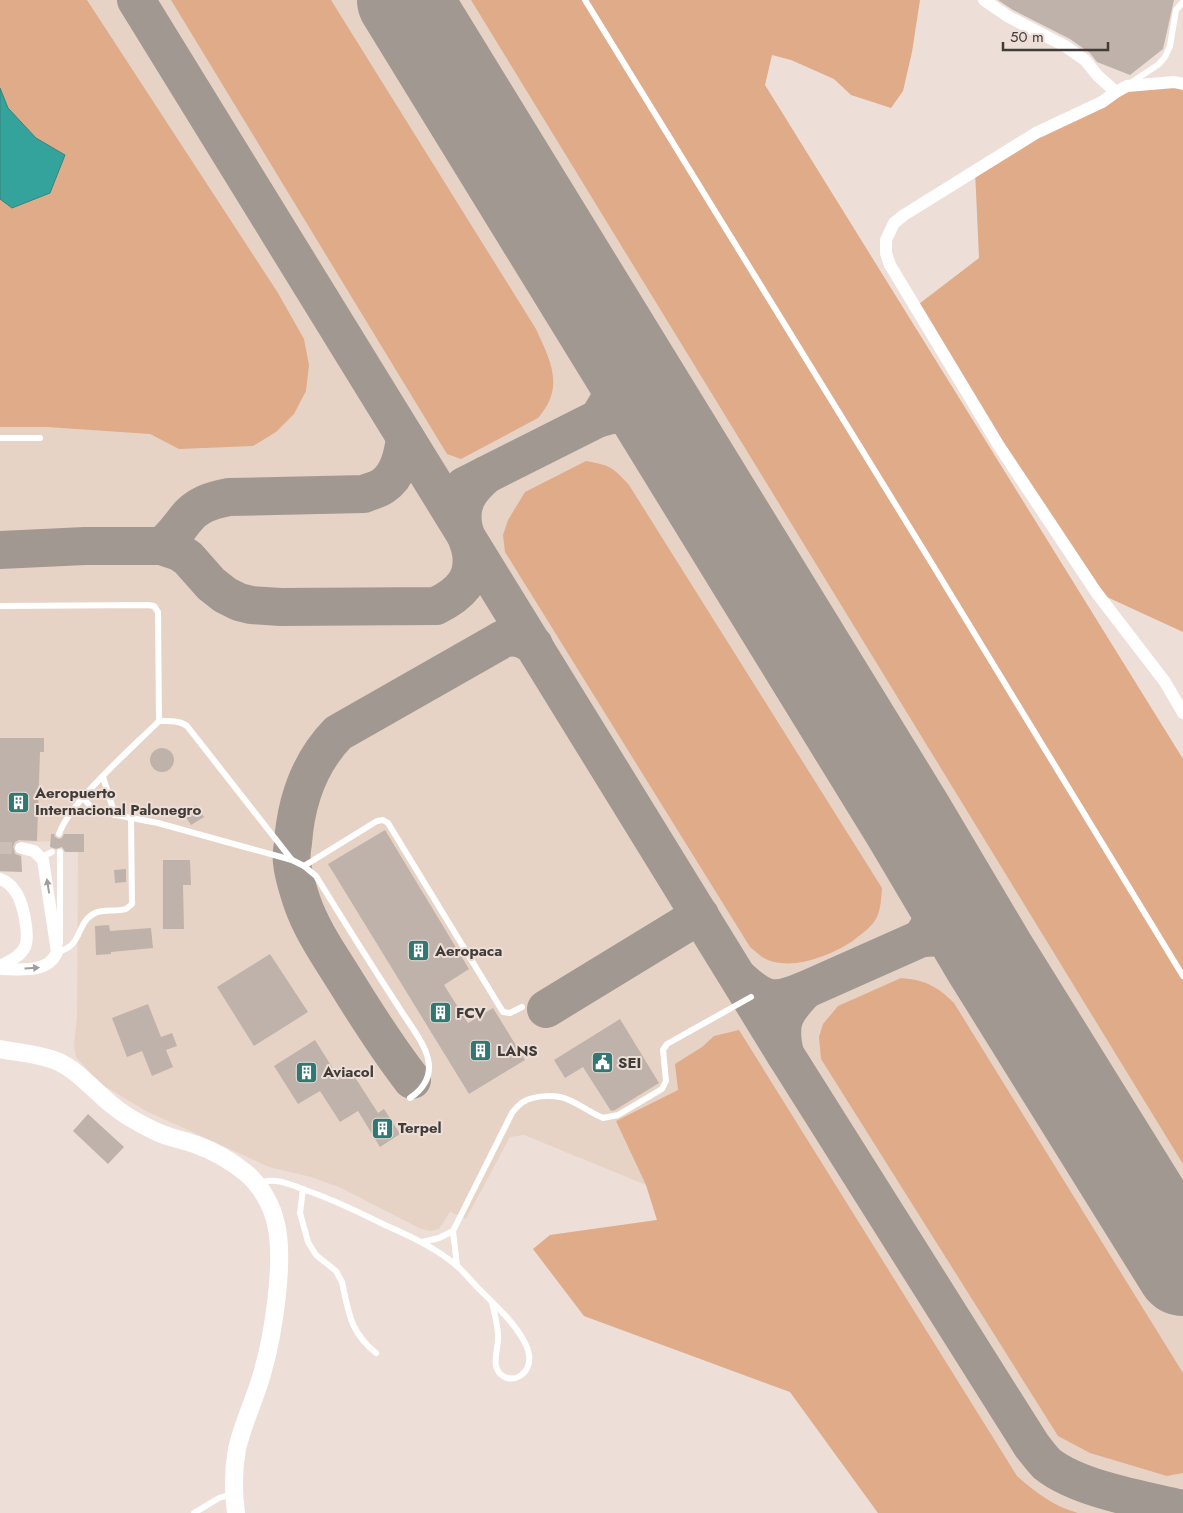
<svg xmlns="http://www.w3.org/2000/svg" width="1183" height="1513" viewBox="0 0 1183 1513" font-family="Jost,sans-serif">
	<style>
		.built { fill: #e7d3c6 }
		.green { fill: #e0ab89 }
		.water { fill: #34a39b; stroke: #38847d }
		.lines { fill: none; stroke-linecap: round; stroke-linejoin: round }
		.taxiway { stroke: #a29892; stroke-width: 38 }
		.runway { stroke: #a29892; stroke-width: 94 }
		.building { fill: #bfb2aa }
		.street-tunnel { stroke: #cbbeb7; stroke-width: 12; stroke-dasharray: 12 6; stroke-linecap: butt }
		.lane { stroke: #fff; stroke-width: 6 }
		.street { stroke: #fff; stroke-width: 12 }
		.secondary { stroke: #fff; stroke-width: 18 }
		.oneway { fill: #a09e9c }
		.labels { text-anchor: middle; dominant-baseline: central; stroke-width: 4; stroke-linejoin: round; paint-order: stroke }
		.poi-label { font-size: 15px; font-weight: bold; fill: #413c38; stroke: #eddfd7; text-anchor: start }
	</style>
	<rect width="100%" height="100%" fill="#eddfd7"/>
	<path class="built" d="M0,0H712L1183,759V1513H878L790,1392L584,1316L533,1249L550,1235L657,1220L646,1185L524,1135L510,1137L466,1219L450,1212L439,1229L431,1231L421,1229L341,1188L311,1177L269,1167L146,1111L99,1083L76,1057L74,1046L77,1015L78,841L21,842L22,872H0Z"/>
	<g class="green">
		<path d="M0,0H87L278,293L304,339L309,365L306,391L294,414L276,432L253,446L179,449L150,434L47,427H0Z"/>
		<path d="M171,0H331L536,329C551,362 565,387 538,418L461,459L447,454Z"/>
		<path d="M471,0H920L912,52L903,91L891,108L851,95L834,79L791,60L772,55L765,85L1183,759V1164Z"/>
		<path d="M1183,84V632L1096,592L915,307L979,258L975,170L1116,92Z"/>
		<path d="M586,461C609,465 613,467 629,485L882,888C881,900 881,912 874,922C869,929 860,935 854,940C831,956 788,973 762,957C758,954 754,950 750,947L505,552L503,535L508,520L525,492Z"/>
		<path d="M901,978C925,980 937,986 954,1003L1183,1373V1473L1167,1476L1090,1453L1058,1436L821,1059L819,1037L823,1024L838,1006Z"/>
		<path d="M739,1030L1017,1476C1035,1492 1055,1507 1078,1513H878L790,1392L584,1316L533,1249L550,1235L657,1220L646,1185L616,1121L678,1090L675,1064L702,1047L714,1036Z"/>
	</g>
	<path class="water" d="M0,88L8,108L36,138L65,155L50,193L12,208L0,199Z"/>
	<g class="lines">
		<g class="taxiway">
			<path d="M136,0L785,1054L1032,1446C1037,1452 1042,1459 1047,1464C1078,1489 1144,1500 1183,1509"/>
			<path d="M597,315C607,338 621,369 612,394C609,402 603,410 599,418C605,417 613,414 619,415C639,418 658,428 674,440"/>
			<path d="M464,486L599,418"/>
			<path d="M161,546L179,552L188,558L211,584L225,595L239,602L251,605L281,607L436,606C461,594 477,578 470,548C466,535 461,525 463,510C465,495 475,485 486,475"/>
			<path d="M0,550L85,546H161C171,539 177,530 185,520C196,505 212,500 229,497L364,494C370,491 377,490 383,486C399,475 403,455 405,437"/>
			<path d="M939,872C945,900 936,915 922,938C955,936 963,939 989,957"/>
			<path d="M740,979C765,1002 774,1003 805,990C783,1013 778,1023 785,1054"/>
			<path d="M805,990L922,938"/>
			<path d="M546,1009L700,915"/>
			<path d="M412,1080C388,1049 367,1016 346,982C330,956 312,931 302,902C298,890 293,875 292,862C291,856 292,849 293,843C296,801 309,763 338,733L503,639C515,635 523,639 534,645"/>
		</g>
		<path class="runway" d="M404,0L909,822L989,957L1183,1269"/>
	</g>
	<g class="building">
		<path d="M998,0H1174L1163,49L1130,75L1097,62L1090,53L1070,39L1013,10Z"/>
		<path d="M0,738H44V752H40L37,841L19,840L15,842L13,847L15,854L21,856L22,872L0,871Z"/>
		<circle cx="162" cy="760" r="12"/>
		<path d="M196,805L204,817L191,825L184,814Z"/>
		<path d="M385,830L469,969L444,985L468,1023L493,1008L525,1060L469,1094L328,864Z"/>
		<path d="M51,834H54L55,837L59,839L62,838L64,834H84V852H65L62,847L56,849L50,847Z"/>
		<path d="M163,860H190L191,885H183L184,929H163Z"/>
		<path d="M126,869V882L115,883L114,870Z"/>
		<path d="M109,925L110,931L151,928L153,948L111,952V954L96,955L95,926Z"/>
		<path d="M270,954L308,1012L254,1046L217,987Z"/>
		<path d="M148,1004L161,1037L172,1033L177,1046L166,1050L173,1067L152,1076L142,1051L127,1057L112,1018Z"/>
		<path d="M620,1019L659,1083L615,1110L611,1111L583,1067L565,1078L554,1060Z"/>
		<path d="M315,1040L339,1078L351,1071L378,1113L384,1109L400,1134L380,1147L358,1111L340,1122L320,1091L298,1104L274,1066Z"/>
		<path d="M88,1114L124,1147L108,1164L73,1131Z"/>
	</g>
	<g class="lines">
		<path class="street-tunnel" d="M0,848H21"/>
		<g class="lane">
			<path d="M585,0L934,567L1183,976"/>
			<path d="M1132,82L1159,64L1165,57L1170,46L1176,10L1183,2"/>
			<path d="M0,438H40"/>
			<path d="M0,606L148,605L154,606L158,612L159,721"/>
			<path d="M103,777L115,815"/>
			<path d="M83,798L90,806L100,812L158,823L292,860L304,866L316,876C343,920 370,963 398,1006C407,1021 425,1043 428,1059C432,1076 423,1089 410,1098"/>
			<path d="M59,834C70,802 133,747 159,721C169,721 179,720 187,726L292,860"/>
			<path d="M60,852V943"/>
			<path d="M41,857L52,852"/>
			<path d="M304,866L377,821L383,820L388,823L503,1012L510,1013L522,1007"/>
			<path d="M57,952C84,946 75,923 95,913C104,909 116,912 126,909L132,904L131,818"/>
			<path d="M257,1183C263,1182 269,1180 276,1181C286,1182 295,1186 305,1190C333,1199 358,1212 385,1225C410,1236 436,1248 457,1266C466,1274 473,1283 481,1291C496,1306 515,1323 525,1343C542,1376 503,1391 496,1366C494,1356 499,1345 498,1336C498,1324 494,1313 492,1302"/>
			<path d="M303,1189L300,1213L308,1242L316,1255L336,1271L342,1282C349,1314 350,1332 376,1353"/>
			<path d="M422,1242L439,1238L453,1231"/>
			<path d="M457,1266L453,1231L512,1113C515,1109 518,1105 523,1102C534,1095 557,1094 569,1100C581,1105 591,1113 603,1118L618,1115L662,1089L666,1081L663,1050L667,1044L751,997"/>
			<path d="M194,1513L219,1498L232,1494"/>
		</g>
		<g class="street">
			<path d="M984,0L1009,17L1065,46L1085,60L1098,76L1116,92L1102,102L1036,133L904,215L894,223L886,240V253L890,265L999,446L1096,592L1165,682L1183,713"/>
			<path d="M1116,92L1127,86L1174,82L1183,84"/>
			<path d="M0,879C6,881 11,885 15,891C23,901 30,935 25,947C20,957 9,961 0,966"/>
			<path d="M0,969C20,969 48,974 57,952L43,860L34,851L21,848"/>
		</g>
		<path class="secondary" d="M0,1049C19,1053 41,1054 59,1062C80,1072 94,1091 112,1105C125,1116 142,1125 157,1132C170,1138 184,1140 197,1145C214,1151 231,1161 246,1173C261,1186 272,1205 276,1224C285,1261 273,1337 262,1374C255,1399 243,1423 237,1449C233,1471 233,1491 236,1513"/>
	</g>
	<defs><path id="oneway-solid" d="M-6-.8H1V-3.2L6.5 0L1 3.2V.8H-6Z" transform="scale(1.25)"/></defs>
	<g class="oneway">
		<use href="#oneway-solid" transform="translate(48 886) rotate(-99)"/>
		<use href="#oneway-solid" transform="translate(32 968) rotate(-4)"/>
	</g>
	<defs>
		<symbol id="building-square" viewBox="-11 -11 22 22"><rect x="-9" y="-9" width="18" height="18" rx="4" fill="#307873" stroke="#eddfd7"/><path d="M-4-6H4V6H1V3H-1V6H-4ZM-2.5-4.3h1.7v1.8h-1.7ZM.8-4.3h1.7v1.8H.8ZM-2.5-1h1.7V.8h-1.7ZM.8-1h1.7V.8H.8Z" fill="#fff"/></symbol>
		<symbol id="civic-square" viewBox="-11 -11 22 22"><rect x="-9" y="-9" width="18" height="18" rx="4" fill="#307873" stroke="#eddfd7"/><path d="M-.6-6.5H3V-4.5H.6V-3L4-1V1h2V6H-6V1h2V-1L-.6-3ZM-1.2 2.5V6h2.4V2.5Z" fill="#fff"/></symbol>
	</defs>
	<g fill-rule="evenodd">
		<use href="#building-square" x="6" y="790" width="25" height="25"/>
		<use href="#building-square" x="406" y="938" width="25" height="25"/>
		<use href="#building-square" x="428" y="1000" width="25" height="25"/>
		<use href="#building-square" x="468" y="1038" width="25" height="25"/>
		<use href="#civic-square" x="590" y="1050" width="25" height="25"/>
		<use href="#building-square" x="294" y="1060" width="25" height="25"/>
		<use href="#building-square" x="370" y="1116" width="25" height="25"/>
	</g>
	<g class="labels">
		<g class="poi-label">
			<text x="35" y="793">Aeropuerto<tspan x="35" dy="17">Internacional Palonegro</tspan></text>
			<text x="435" y="951">Aeropaca</text>
			<text x="456" y="1013">FCV</text>
			<text x="497" y="1051">LANS</text>
			<text x="618" y="1063">SEI</text>
			<text x="323" y="1072">Aviacol</text>
			<text x="398" y="1128">Terpel</text>
		</g>
	</g>
	<path d="M1003 42v8h105v-8" fill="none" stroke="#413c38" stroke-width="2.5"/>
	<text x="1010" y="42" font-size="15" fill="#413c38" stroke="#eddfd7" stroke-width="4" paint-order="stroke">50 m</text>
</svg>
